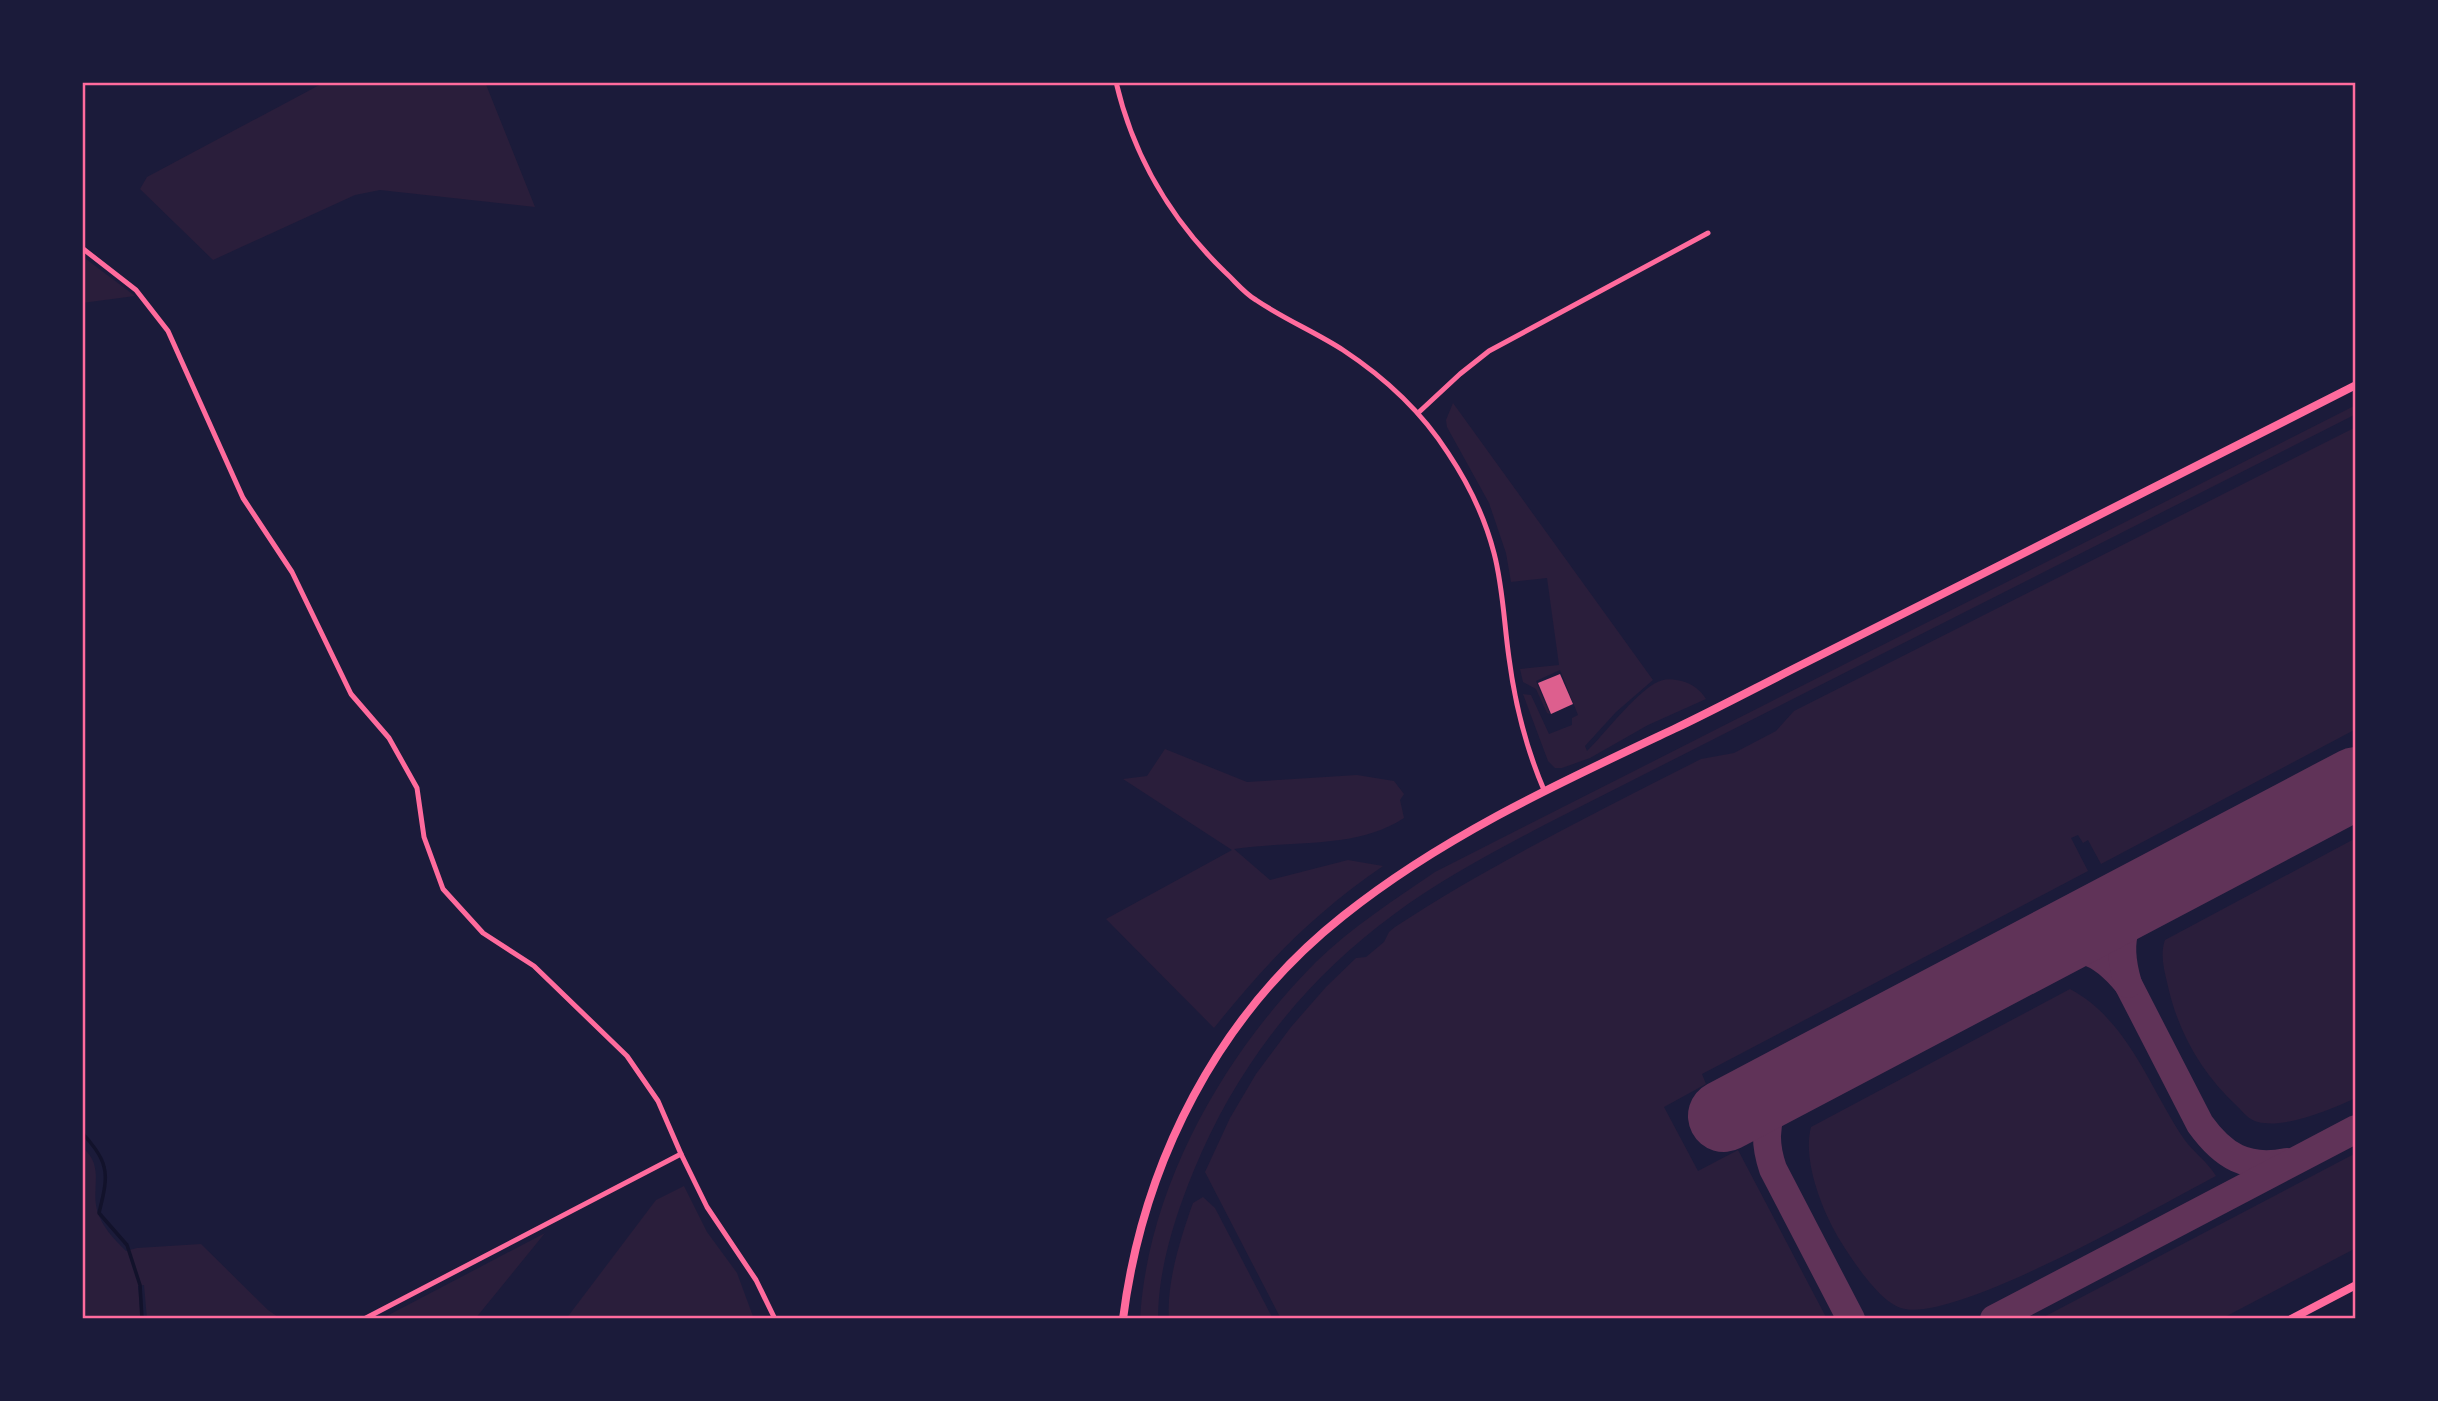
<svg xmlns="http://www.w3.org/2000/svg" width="2438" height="1401" viewBox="0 0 2438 1401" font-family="Cabin,sans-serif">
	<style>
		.green { fill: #2a1e3b }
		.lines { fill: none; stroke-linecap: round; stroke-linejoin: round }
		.stream { stroke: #12122b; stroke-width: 3.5 }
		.taxiway { stroke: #603358; stroke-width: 28 }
		.runway { stroke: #603358; stroke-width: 72 }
		.building { fill: #dd5f8e }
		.minor { stroke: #ff6b9d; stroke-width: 5 }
		.secondary { stroke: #ff6b9d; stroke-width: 8 }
		.neatline { fill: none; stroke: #ff6b9d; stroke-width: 2.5 }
	</style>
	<rect width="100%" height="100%" fill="#1b1b3a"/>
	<g class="green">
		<path d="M325,82H485L535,207L380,190L355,195L213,260L140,189L147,177Z"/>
		<path d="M82,256L135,296L82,303Z"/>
		<path d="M1453,403L1653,680L1616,712L1585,746L1587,751C1604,735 1641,685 1663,680C1669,678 1679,680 1685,682C1695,686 1700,690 1706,699L1648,725L1590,758L1562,768H1555L1548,761L1523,694L1531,695L1549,734L1572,725V718L1578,715L1560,670L1536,681L1550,714L1547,713L1536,689L1523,682L1520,669L1559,665L1547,578L1511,582L1506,553L1489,503L1447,427L1446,420Z"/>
		<path d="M2356,405V414L1548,823C1495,851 1441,879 1393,915C1303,981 1236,1068 1194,1170C1175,1216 1158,1269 1158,1319H1140C1148,1186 1224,1054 1316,962C1352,927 1394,900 1435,872Z"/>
		<path d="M2356,427V729L2101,864L2088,840L2083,843L2078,835L2071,838L2088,871L1702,1074L1706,1084L1664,1107L1698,1171L1738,1150L1827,1319H1281L1205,1172L1230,1118L1256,1074L1291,1027L1326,987L1356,958L1366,957L1384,942L1389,932L1395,927C1493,863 1597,812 1701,759L1734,753L1776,731L1794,711Z"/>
		<path d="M1165,749L1247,782L1357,775L1394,781L1404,794L1400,800L1404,818C1355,850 1289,840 1234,849L1270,880L1348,860L1383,866C1313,914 1266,963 1214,1028L1106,919L1232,850L1123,779L1147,776Z"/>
		<path d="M2356,838V1098C2331,1109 2285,1129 2258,1122C2249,1120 2243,1112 2237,1106C2201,1073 2177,1030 2167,982C2164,969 2160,954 2165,940Z"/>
		<path d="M2070,989C2128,1020 2149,1087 2184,1139C2193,1152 2208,1162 2216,1176C2162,1204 1951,1326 1901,1308C1879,1301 1853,1261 1841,1242C1823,1213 1802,1161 1811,1127Z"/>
		<path d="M82,1147C105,1166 91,1187 97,1210C102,1227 114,1239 126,1251L137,1248L201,1244L268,1310L281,1319H147L144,1285L138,1286L141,1319H82Z"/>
		<path d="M2356,1153V1248L2221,1319H2040Z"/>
		<path d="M684,1186L707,1232L737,1273L754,1319H566L656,1200Z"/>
		<path d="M1203,1197L1215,1208L1273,1319H1169C1166,1284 1181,1236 1193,1203Z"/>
		<path d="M545,1233L475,1319H381Z"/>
	</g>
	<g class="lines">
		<path class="stream" d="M82,1133C90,1141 102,1156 104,1167C108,1180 102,1200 99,1213L127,1245L140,1285L142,1319"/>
		<g class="taxiway">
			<path d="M2030,955C2076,943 2097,946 2128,984L2200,1124C2223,1156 2246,1170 2287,1162"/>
			<path d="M2128,984C2113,932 2126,915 2167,883"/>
			<path d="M1806,1073C1771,1100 1758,1125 1773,1169L1851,1319"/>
			<path d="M1994,1319L2356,1129"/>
		</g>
		<path class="runway" d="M1724,1116L2356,783"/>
	</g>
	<path class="building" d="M1560,674L1573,704L1551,714L1538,683Z"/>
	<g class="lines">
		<g class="minor">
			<path d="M1116,82C1133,155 1171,220 1225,272C1235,281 1244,293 1256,300C1284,319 1315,332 1343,350C1384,377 1421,411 1448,453C1468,483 1485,518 1494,553C1503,587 1504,623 1509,658C1515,704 1526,748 1544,790"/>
			<path d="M82,248L136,290L168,331L243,498L292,572L351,694L389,738L417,788L424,837L443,889L483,933L534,966L627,1056L658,1101L681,1154L707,1207L756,1280L775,1319"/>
			<path d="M1418,413L1460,374L1489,351L1708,233"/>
			<path d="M364,1319L681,1154"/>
		</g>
		<g class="secondary">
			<path d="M1123,1319C1143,1162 1218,1015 1343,916C1443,836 1559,783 1674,729C1718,708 1761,685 1805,663C1989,571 2173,478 2356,385"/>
			<path d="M2291,1319L2356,1285"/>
		</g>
	</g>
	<rect width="2438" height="1401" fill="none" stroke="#1b1b3a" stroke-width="168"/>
	<rect x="84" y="84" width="2270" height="1233" class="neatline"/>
</svg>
